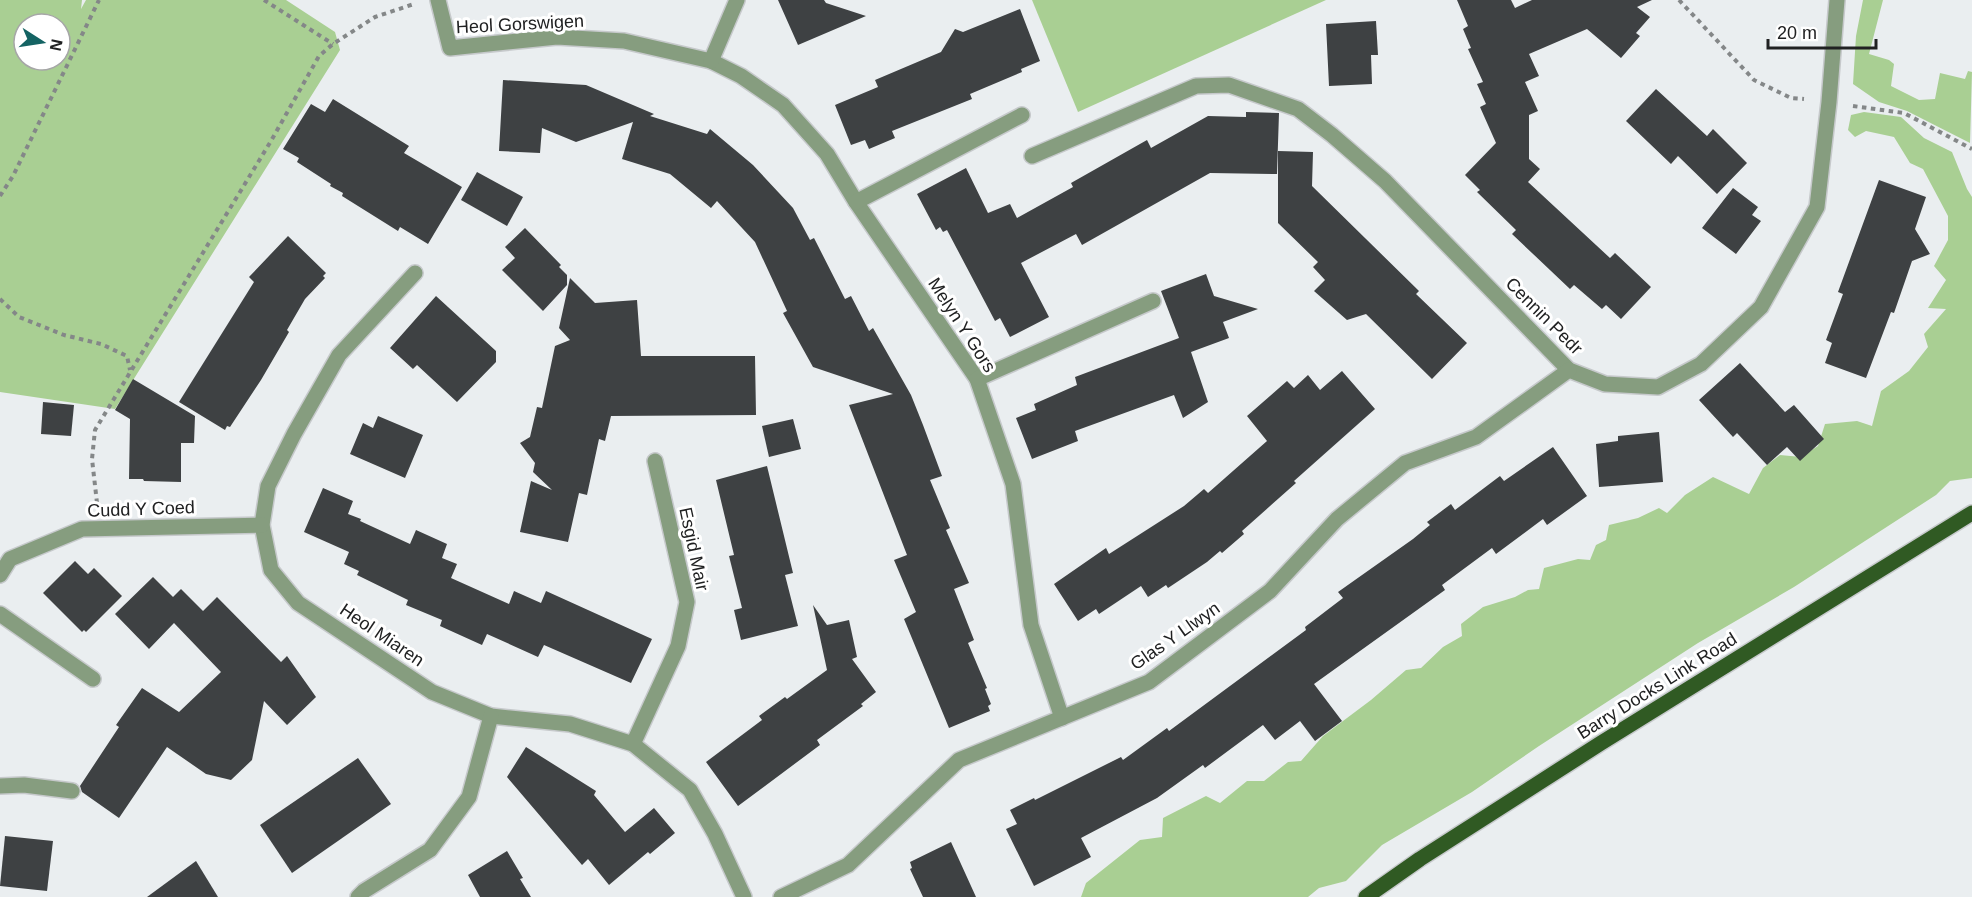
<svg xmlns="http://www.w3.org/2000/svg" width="1972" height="897" viewBox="0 0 1972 897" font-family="Arial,sans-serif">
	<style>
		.green { fill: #a9cf93; fill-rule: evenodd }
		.building { fill: #3e4143 }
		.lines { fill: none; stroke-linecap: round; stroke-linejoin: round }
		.minor-casing { stroke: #c6c9cb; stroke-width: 18 }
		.major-casing { stroke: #c6c9cb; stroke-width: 18 }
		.path { stroke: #848788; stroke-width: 4; stroke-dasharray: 4.5 4.5; stroke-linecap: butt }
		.minor { stroke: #869d7f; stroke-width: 15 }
		.major { stroke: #305a23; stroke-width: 15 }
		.labels { text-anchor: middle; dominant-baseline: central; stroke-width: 6; stroke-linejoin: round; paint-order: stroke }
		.street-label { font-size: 18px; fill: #202122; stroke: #fff }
	</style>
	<rect width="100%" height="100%" fill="#eaeef0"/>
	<g class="green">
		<path d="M0,0H82L81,9L86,0H286L335,32L340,50L115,409L0,392ZM24,24H60V60H24Z"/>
		<path d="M1032,0H1326L1078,112Z"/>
		<path d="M1863,0H1883L1869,54L1889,60L1894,64L1891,86L1919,100L1935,99L1940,73L1965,79L1968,71L1972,72L1970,143L1907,111L1879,102L1853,84L1856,36Z"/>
		<path d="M1864,112L1901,117L1924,138L1952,152L1967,189L1972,197V478L1950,481L1936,495L1794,587L1698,643L1539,746L1472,792L1382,845L1346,881L1319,888L1308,897H1081L1086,883L1140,840L1162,837L1163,818L1206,796L1220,803L1247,781H1264L1288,762L1301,761L1323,736L1371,700L1406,670L1421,668L1443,647L1462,636L1461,624L1483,607L1515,597L1528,590L1539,589L1544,568L1578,559L1590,560L1596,545L1606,540L1609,525L1638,518L1659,508L1667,513L1685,495L1713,477L1749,494L1763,468L1780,455L1801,457L1818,446L1825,424L1857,421L1872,426L1881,391L1909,371L1928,347L1924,334L1946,309L1928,308L1946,280L1934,266L1948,240V216L1923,169L1910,163L1894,137L1866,131L1855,137L1848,130L1851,115Z"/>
	</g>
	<g class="building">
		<path d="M778,0H824L826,3L866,16L798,45Z"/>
		<path d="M1457,0H1511L1515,8L1532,0H1652L1637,7L1650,17L1636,33L1640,36L1621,58L1587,29L1529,54L1539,76L1525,82L1538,111L1529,115V159L1540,169L1528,182L1610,258L1615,253L1651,287L1621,319L1606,305L1602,309L1574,285L1570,289L1512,234L1516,230L1477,192L1480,190L1465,175L1496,143L1480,107L1486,104L1477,84L1483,82L1468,49L1471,48L1463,29L1468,26Z"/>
		<path d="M1020,9L1040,61L1021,69L1022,72L970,94L972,99L892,131L895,138L869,149L865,140L851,145L835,105L878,87L875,80L941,52L955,29L963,32Z"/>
		<path d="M1376,21L1378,55H1371L1372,84L1329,86L1326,24Z"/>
		<path d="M503,80L586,85L654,114L650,116L707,134L710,129L753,165L793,208L810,240L814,238L845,299L851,296L869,331L873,328L911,395L923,425L942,476L930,480L950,528L946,530L969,583L954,589L974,640L968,643L987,688L985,689L991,704L988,706L990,711L949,728L904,619L916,612L894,560L907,555L849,405L893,394L813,367L783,313L787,311L755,242L717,201L711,208L670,174L622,159L633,122L576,142L542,128L540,153L499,151Z"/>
		<path d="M1656,89L1707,136L1713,129L1747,163L1717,194L1678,156L1671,164L1626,121Z"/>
		<path d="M333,99L409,146L404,153L462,187L428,244L400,227L398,231L342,196L343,193L330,186L331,184L297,162L299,158L283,149L311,104L325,112Z"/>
		<path d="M1246,112L1279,113L1277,174L1210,173L1082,245L1076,234L1021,263L1049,317L1010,337L1000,318L995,321L947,230L943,232L940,227L936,230L917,194L966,168L988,213L1010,204L1017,218L1073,187L1071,183L1147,140L1151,148L1208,116L1246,117Z"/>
		<path d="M1278,151L1313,152L1312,186L1419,291L1416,294L1467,343L1432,379L1366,314L1347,320L1314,291L1325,280L1313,267L1318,262L1278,223Z"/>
		<path d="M477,172L523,197L507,226L461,200Z"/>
		<path d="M1879,180L1926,197L1915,229L1930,254L1912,261L1894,313L1891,312L1866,378L1825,363L1832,343L1826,340L1843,294L1838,292Z"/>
		<path d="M1733,188L1758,207L1752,215L1761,221L1736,254L1702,228Z"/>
		<path d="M525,228L561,265L559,267L567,275V285L543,311L502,270L515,258L505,247Z"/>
		<path d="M288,236L326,273L323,276L325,278L305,299L287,330L289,332L261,380L230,427L227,426L225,430L179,402L254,282L249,277Z"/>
		<path d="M1206,274L1214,296L1258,309L1223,322L1229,338L1191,352L1208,402L1183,418L1174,395L1075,431L1078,441L1032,459L1016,418L1036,410L1034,404L1077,385L1075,377L1179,338L1161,291Z"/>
		<path d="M570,278L595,303L637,300L641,356H755L756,415L611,416L605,441L599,439L587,495L579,493L568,542L520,532L531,481L552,490L533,472L535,463L520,443L530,437L537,407L542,408L555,346L570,340L559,328Z"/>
		<path d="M436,296L496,351V362L457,402L417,365L413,369L390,348Z"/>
		<path d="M1740,363L1785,412L1794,405L1824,439L1800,461L1787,447L1767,465L1737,433L1733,437L1699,400Z"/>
		<path d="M1342,371L1375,409L1294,481L1296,483L1242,531L1244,534L1222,553L1220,551L1207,562L1168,588L1166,585L1148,597L1141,586L1099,614L1096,609L1078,621L1054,584L1106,548L1109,554L1184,506L1204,489L1208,493L1267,441L1247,416L1287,381L1294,388L1308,375L1320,390Z"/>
		<path d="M133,379L195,416L194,443H181V482L144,481L143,479H129L130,419L115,410Z"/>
		<path d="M43,402L74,405L71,436L41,434Z"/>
		<path d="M378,416L423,435L405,478L350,454L363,423L373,428Z"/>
		<path d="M793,419L801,449L769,457L762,426Z"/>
		<path d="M1659,432L1663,482L1599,487L1596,444L1618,441V436Z"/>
		<path d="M1553,447L1587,496L1547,525L1543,519L1496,554L1492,548L1442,585L1445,590L1314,684L1342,721L1315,741L1300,721L1275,740L1263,725L1205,768L1203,765L1157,798L1081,838L1091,857L1034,886L1006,829L1017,824L1010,810L1034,798L1035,800L1121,757L1123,760L1167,728L1169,731L1306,630L1305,627L1343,598L1338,592L1413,539L1430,525L1427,522L1451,504L1455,510L1500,476L1504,481Z"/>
		<path d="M767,466L793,573L785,575L798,626L741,640L734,610L742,608L729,556L734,555L716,480Z"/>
		<path d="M323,488L353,501L348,514L361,519L360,521L410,544L416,530L447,544L442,558L457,564L451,578L509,604L514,591L541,603L546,591L652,639L631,683L544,645L538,657L487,634L482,645L440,626L442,620L406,605L408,600L357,575L359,571L344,564L349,552L304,532Z"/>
		<path d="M75,561L88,574L94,568L122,596L86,632L84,630L82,632L43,593Z"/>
		<path d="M153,577L173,597L181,589L203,611L217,597L281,662L287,656L316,697L287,725L264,701L252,760L231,780L206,774L167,747L119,818L82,792L80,786L119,727L116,725L142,688L179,712L221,672L174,623L149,649L115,614Z"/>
		<path d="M813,605L827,625L849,620L857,657L852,659L876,692L861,704L863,706L817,740L820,745L738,806L706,762L762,720L759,716L785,697L787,699L827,670Z"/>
		<path d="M526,747L596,791L594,795L625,832L654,808L675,833L650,854L648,852L609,885L588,859L582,865L507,777Z"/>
		<path d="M358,758L391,804L292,873L260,825Z"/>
		<path d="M5,836L53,841L47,891L0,886Z"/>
		<path d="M951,842L976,897H923L910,869L912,868L910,862Z"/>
		<path d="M507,851L523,878L520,879L531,897H480L468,875Z"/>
		<path d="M196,861L218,897H147Z"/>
	</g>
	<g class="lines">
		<defs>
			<g id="minor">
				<path d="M438,0L450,48L557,37L624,41L711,61L741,76L783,105L827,154L856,202L977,379L1013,484L1031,625L1062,718"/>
				<path d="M711,61L737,0"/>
				<path d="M1032,156L1196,86L1229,85L1298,109L1332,135L1385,181L1569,370L1605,384L1658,387L1701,364L1761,307L1817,207L1829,102L1837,0"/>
				<path d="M856,202L1022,115"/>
				<path d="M415,273L339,355L294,434L268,486L262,525L271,570L298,603L432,692L491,716L570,724L633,744L690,790L715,834L744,897"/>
				<path d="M977,379L1153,301"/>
				<path d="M0,575L10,559L82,529L262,525"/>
				<path d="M0,614L93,679"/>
				<path d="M633,744L678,646L687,602L655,461"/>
				<path d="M0,786L24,785L72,791"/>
				<path d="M358,897L364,891L430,850L469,797L491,716"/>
				<path d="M781,897L848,865L959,760L1149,682L1270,591L1337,519L1405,463L1476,437L1569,370"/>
			</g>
			<path id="major" d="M1366,897L1420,859L1601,743L1972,513"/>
		</defs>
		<use href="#minor" class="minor-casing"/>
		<use href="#major" class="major-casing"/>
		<g class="path">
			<path d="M264,0L333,44"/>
			<path d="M1679,0L1754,80L1791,98L1804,99"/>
			<path d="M1853,106L1904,113L1972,149"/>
			<path d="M0,196L13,176L99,0"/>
			<path d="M0,299L19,317L64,335L101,344L127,356L130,370"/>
			<path d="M97,503L92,459L95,430L271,141L319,56L333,44L375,17L414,4"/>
		</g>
		<use href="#minor" class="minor"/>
		<use href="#major" class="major"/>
	</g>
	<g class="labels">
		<g class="street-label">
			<text transform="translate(520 24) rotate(-3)">Heol Gorswigen</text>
			<text transform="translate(1544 316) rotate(45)">Cennin Pedr</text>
			<text transform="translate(962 325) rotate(57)">Melyn Y Gors</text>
			<text transform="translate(141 509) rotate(-2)">Cudd Y Coed</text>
			<text transform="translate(694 549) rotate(78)">Esgid Mair</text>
			<text transform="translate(382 635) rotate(34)">Heol Miaren</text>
			<text transform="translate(1175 636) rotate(-35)">Glas Y Llwyn</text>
			<text transform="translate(1657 686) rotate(-32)">Barry Docks Link Road</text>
		</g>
	</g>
	<g transform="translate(42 42) rotate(102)"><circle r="28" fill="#ffffff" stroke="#a6a6a7" stroke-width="1.5"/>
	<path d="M0-4.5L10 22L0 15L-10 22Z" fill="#146363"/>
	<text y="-9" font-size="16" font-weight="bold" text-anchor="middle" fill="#202122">N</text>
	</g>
	<path d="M1768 39v9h108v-9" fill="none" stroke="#202122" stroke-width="3"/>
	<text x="1777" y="39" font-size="18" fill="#202122" stroke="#ffffff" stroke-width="4.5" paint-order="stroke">20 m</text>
</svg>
